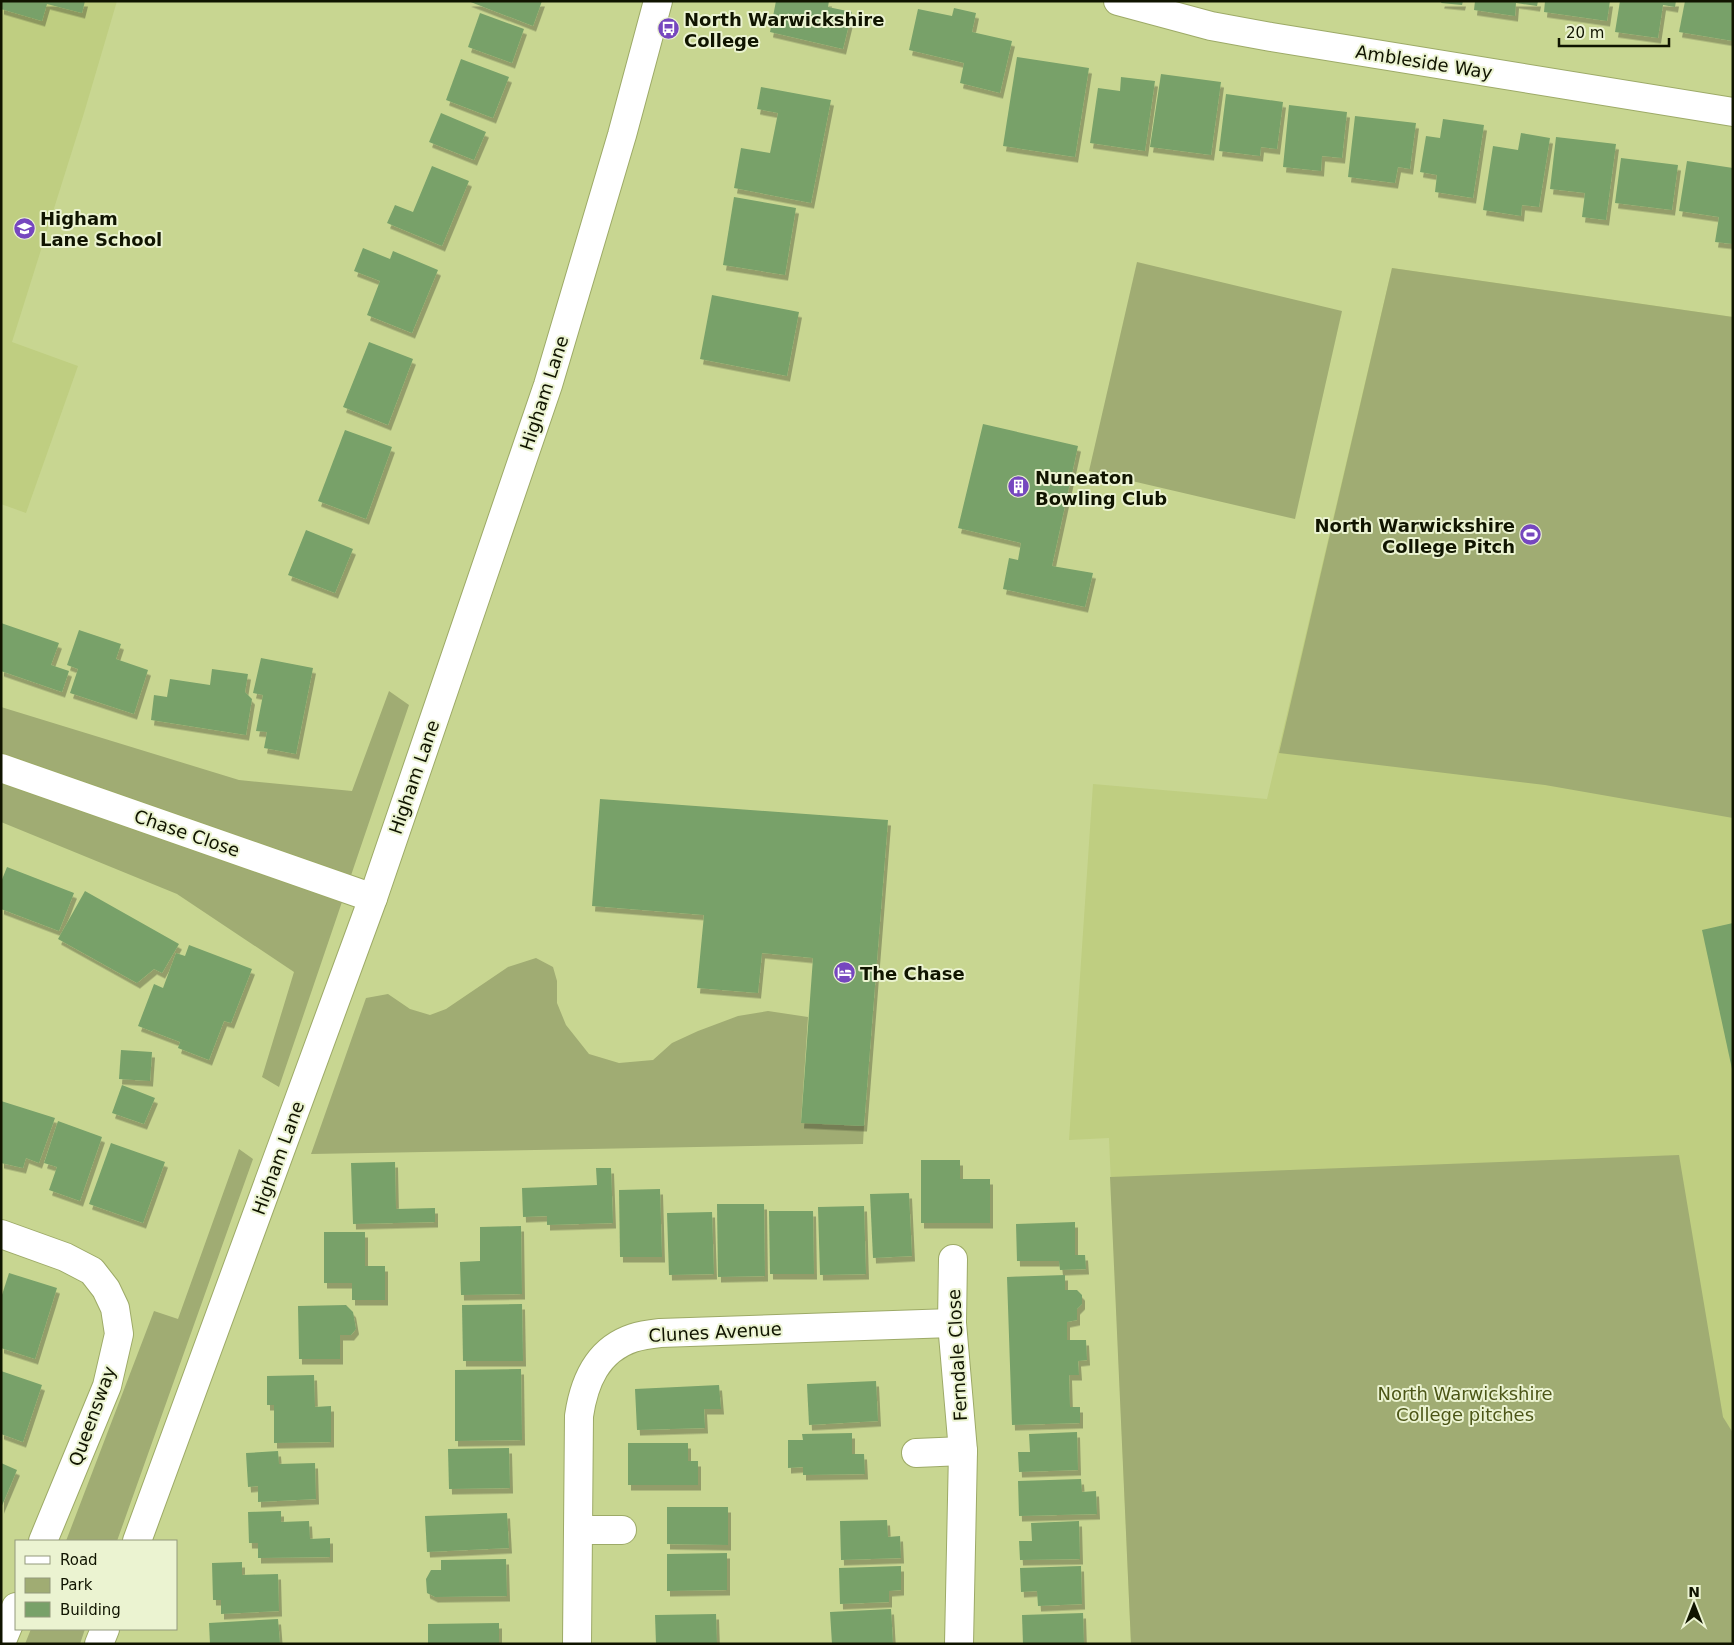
<svg xmlns="http://www.w3.org/2000/svg" width="1734" height="1645" viewBox="0 0 1734 1645" font-family="'DejaVu Sans',sans-serif">
	<style>
		.built { fill: #bfce81 }
		.green { fill: #a0ac73 }
		.building { fill: #78a169; filter: url(#shadow) }
		.lines { fill: none; stroke-linecap: round; stroke-linejoin: round }
		.minor-casing { stroke: #9daa67; stroke-width: 30 }
		.tertiary-casing { stroke: #9daa67; stroke-width: 30 }
		.minor { stroke: #fff; stroke-width: 28 }
		.tertiary { stroke: #fff; stroke-width: 28 }
		.labels { text-anchor: middle; dominant-baseline: central; stroke-width: 4; stroke-linejoin: round; paint-order: stroke }
		.poi-label { font-size: 18px; font-weight: bold; fill: #101400; stroke: #ebf3d1; text-anchor: start }
		.street-label { font-size: 18px; fill: #101400; stroke: #ebf3d1 }
		.park-label { font-size: 18px; fill: #4b5516; stroke: #ebf3d1 }
	</style>
	<defs>
		<filter id="shadow"><feDropShadow dx="3" dy="5.5" stdDeviation="0" flood-color="#0004"/></filter>
	</defs>
	<rect width="100%" height="100%" fill="#c8d691"/>
	<g class="built">
		<path d="M1,1H117L84,113L12,342L78,366L26,513L1,504Z"/>
		<path d="M1392,268L1733,317V1644H1131L1109,1138L1069,1140L1093,784L1267,799Z"/>
	</g>
	<g class="green">
		<path d="M1137,262L1342,311L1295,519L1089,471Z"/>
		<path d="M1392,268L1733,317V818L1545,785L1279,753Z"/>
		<path d="M389,691L409,705L279,1087L262,1077L294,972L177,894L1,822V707L239,780L352,791Z"/>
		<path d="M536,958L553,967L557,981V1003L566,1025L589,1054L619,1063L653,1060L672,1043L698,1031L738,1016L768,1011L808,1017L801,1122L864,1126L863,1144L311,1154L366,998L388,994L410,1009L430,1015L446,1009L508,967Z"/>
		<path d="M239,1149L253,1159L117,1541H66L154,1311L178,1319Z"/>
		<path d="M1679,1155L1723,1417L1733,1433V1644H1131L1110,1177Z"/>
		<path d="M31,1629H85L80,1644H25Z"/>
	</g>
	<g class="building">
		<path d="M1,1H85L82,13L47,4L42,21L1,9Z"/>
		<path d="M468,1H542L533,26Z"/>
		<path d="M776,1H829L828,7L852,12L843,49L770,32Z"/>
		<path d="M1442,1H1463L1462,5L1441,3Z"/>
		<path d="M1475,1H1538L1537,6L1516,3L1515,16L1474,10Z"/>
		<path d="M1545,1H1610L1607,21L1544,12Z"/>
		<path d="M1620,1H1676L1675,7L1663,5L1658,38L1615,32Z"/>
		<path d="M1685,1H1733V41L1679,32Z"/>
		<path d="M954,8L976,13L972,32L1012,41L1000,93L960,83L964,63L909,50L918,9L952,16Z"/>
		<path d="M480,13L524,29L512,63L468,47Z"/>
		<path d="M1017,57L1089,68L1075,157L1003,146Z"/>
		<path d="M461,59L509,77L493,118L446,100Z"/>
		<path d="M1161,74L1221,82L1211,155L1150,147Z"/>
		<path d="M1121,77L1155,81L1145,151L1090,143L1098,88L1120,91Z"/>
		<path d="M761,87L831,100L811,203L734,188L741,148L770,153L778,113L757,109Z"/>
		<path d="M1226,94L1283,102L1277,149L1261,147L1260,156L1219,151Z"/>
		<path d="M1289,105L1347,112L1342,158L1322,156L1321,171L1283,167Z"/>
		<path d="M441,113L486,132L474,160L429,142Z"/>
		<path d="M1355,116L1416,123L1410,169L1398,167L1395,183L1348,177Z"/>
		<path d="M1443,119L1484,125L1473,198L1435,192L1437,175L1420,172L1426,136L1440,138Z"/>
		<path d="M1521,133L1550,138L1539,207L1522,205L1521,216L1483,210L1493,146L1518,150Z"/>
		<path d="M1556,137L1616,144L1606,220L1582,217L1585,193L1550,189Z"/>
		<path d="M1621,158L1678,165L1672,210L1615,203Z"/>
		<path d="M1687,161L1733,168V244L1715,242L1719,217L1679,211Z"/>
		<path d="M432,166L469,181L442,246L387,223L395,205L413,212Z"/>
		<path d="M734,197L796,208L785,275L723,265Z"/>
		<path d="M363,248L390,259L393,251L438,270L412,333L367,315L380,281L354,271Z"/>
		<path d="M712,295L799,312L787,376L700,359Z"/>
		<path d="M369,342L413,359L388,425L343,407Z"/>
		<path d="M983,424L1078,446L1052,566L1093,573L1085,607L1003,589L1009,558L1018,560L1021,543L958,528Z"/>
		<path d="M345,430L392,447L366,519L318,501Z"/>
		<path d="M306,530L353,549L335,593L288,575Z"/>
		<path d="M1,623L59,643L51,665L69,671L62,692L1,671Z"/>
		<path d="M79,630L121,644L116,659L148,670L134,714L70,693L78,669L67,665Z"/>
		<path d="M261,658L313,668L296,754L264,748L267,732L256,731L263,695L253,693Z"/>
		<path d="M212,669L248,674L245,692L252,699L246,735L151,720L154,695L167,697L170,679L210,685Z"/>
		<path d="M600,799L888,820L864,1126L801,1123L813,958L762,953L758,993L697,988L704,915L592,906Z"/>
		<path d="M7,867L74,893L59,931L1,909V882Z"/>
		<path d="M85,891L179,944L162,973L154,969L137,983L58,939Z"/>
		<path d="M1733,923V1069H1732L1702,930Z"/>
		<path d="M189,945L252,969L231,1023L224,1021L209,1060L178,1048L180,1042L138,1026L154,984L163,988L176,953L185,956Z"/>
		<path d="M121,1050L152,1052L150,1081L119,1079Z"/>
		<path d="M122,1085L155,1098L144,1124L112,1113Z"/>
		<path d="M1,1101L55,1118L39,1163L26,1158L23,1168L1,1163Z"/>
		<path d="M58,1121L102,1137L80,1201L49,1190L57,1167L44,1163Z"/>
		<path d="M111,1143L165,1162L143,1223L89,1204Z"/>
		<path d="M921,1160H960V1179H990V1223H921Z"/>
		<path d="M395,1162L396,1209L435,1208V1222L353,1224L351,1163Z"/>
		<path d="M596,1168H611L613,1223L547,1225V1216L523,1217L522,1188L597,1185Z"/>
		<path d="M660,1189L662,1257H620L619,1190Z"/>
		<path d="M909,1193L912,1256L873,1258L870,1194Z"/>
		<path d="M717,1204H764L765,1276L718,1277Z"/>
		<path d="M864,1206L866,1274L820,1275L818,1207Z"/>
		<path d="M769,1211H813L814,1274H770Z"/>
		<path d="M712,1212L714,1274L669,1275L667,1213Z"/>
		<path d="M1075,1222V1255H1085L1086,1269L1060,1270L1059,1261H1017L1016,1224Z"/>
		<path d="M521,1226L522,1294L461,1295L460,1262L480,1261V1227Z"/>
		<path d="M324,1232H365V1266H385V1300H352V1283H324Z"/>
		<path d="M9,1273L57,1288L35,1359L1,1348V1298Z"/>
		<path d="M1065,1275V1290H1077L1082,1295V1304L1077,1309V1320L1067,1322V1340H1086L1087,1360L1078,1361L1079,1375H1069L1070,1407H1080V1423L1012,1425L1007,1277Z"/>
		<path d="M522,1304L523,1361H463L462,1305Z"/>
		<path d="M346,1305L353,1312L356,1329L351,1335H340V1359H299L298,1306Z"/>
		<path d="M521,1369L522,1440L455,1441V1370Z"/>
		<path d="M1,1371L42,1385L23,1442L1,1434Z"/>
		<path d="M314,1375L315,1407L331,1406V1442L274,1443V1405H267V1376Z"/>
		<path d="M876,1381L878,1421L809,1425L807,1384Z"/>
		<path d="M719,1385L721,1409H704L705,1428L637,1430L635,1389Z"/>
		<path d="M1077,1432L1078,1470L1019,1472L1018,1452H1030L1029,1434Z"/>
		<path d="M852,1433V1454H864L865,1474L803,1475V1467L788,1468V1440H803L802,1434Z"/>
		<path d="M628,1443H688V1461H698V1485H628Z"/>
		<path d="M509,1448L510,1488L449,1489L448,1449Z"/>
		<path d="M278,1451L279,1464L315,1463L316,1499L258,1502V1486L248,1487L246,1453Z"/>
		<path d="M1,1463L17,1470L1,1508Z"/>
		<path d="M1081,1479L1082,1492L1096,1491L1097,1514L1019,1516L1018,1481Z"/>
		<path d="M667,1507H728V1545L667,1544Z"/>
		<path d="M281,1511V1522L309,1521L310,1539L330,1538V1557L258,1558V1543H249L248,1512Z"/>
		<path d="M507,1513L509,1548L427,1552L425,1516Z"/>
		<path d="M887,1520L888,1537L900,1536L901,1558L841,1560L840,1521Z"/>
		<path d="M1079,1521L1080,1559L1020,1560L1019,1541H1032L1031,1523Z"/>
		<path d="M727,1553V1590L667,1591V1554Z"/>
		<path d="M506,1559L507,1596L435,1597L427,1593L426,1579L431,1570H441V1560Z"/>
		<path d="M242,1562V1575L278,1574L279,1611L221,1614V1600H213L212,1563Z"/>
		<path d="M901,1566V1590L889,1591V1602L840,1604L839,1568Z"/>
		<path d="M1081,1566L1082,1604L1038,1606L1037,1591L1021,1592L1020,1568Z"/>
		<path d="M891,1609L893,1644H832L830,1612Z"/>
		<path d="M1083,1613L1084,1644H1023L1022,1615Z"/>
		<path d="M716,1614L717,1644H656L655,1615Z"/>
		<path d="M278,1619L280,1644H210L209,1623Z"/>
		<path d="M499,1623V1644H428V1624Z"/>
	</g>
	<g class="lines">
		<defs>
			<g id="minor">
				<path d="M1118,1L1211,26L1271,37L1733,112"/>
				<path d="M1,768L373,898"/>
				<path d="M1,1234L65,1257L92,1271L106,1289L115,1308L119,1334L107,1386L43,1541"/>
				<path d="M953,1259L952,1323L963,1451L959,1644"/>
				<path d="M916,1453L963,1451"/>
				<path d="M578,1530H622"/>
				<path d="M1,1643L16,1607"/>
				<path d="M577,1644L579,1416C584,1382 597,1350 633,1338C642,1335 651,1334 660,1333L952,1323"/>
			</g>
			<g id="tertiary">
				<path d="M137,1541L373,898L548,385L622,135L658,1"/>
				<path d="M99,1644L105,1629"/>
			</g>
		</defs>
		<use href="#minor" class="minor-casing"/>
		<use href="#tertiary" class="tertiary-casing"/>
		<use href="#minor" class="minor"/>
		<use href="#tertiary" class="tertiary"/>
	</g>
	<defs>
		<symbol id="bus-disc" viewBox="-11 -11 22 22"><circle r="9.5" fill="#7647bf" stroke="#ebf3d1"/><path d="M-5-6H5V4H4V6H2V4H-2V6H-4V4H-5ZM-3.5-4V0h7V-4ZM-3.5 1.2v1.5H-2V1.2ZM2 1.2v1.5H3.5V1.2Z" fill="#fff"/></symbol>
		<symbol id="school-disc" viewBox="-11 -11 22 22"><circle r="9.5" fill="#7647bf" stroke="#ebf3d1"/><path d="M0-5L7-2L0 1L-7-2ZM-4 1L0 2.5L4 1V4Q0 6-4 4Z" fill="#fff"/></symbol>
		<symbol id="building-disc" viewBox="-11 -11 22 22"><circle r="9.5" fill="#7647bf" stroke="#ebf3d1"/><path d="M-4-6H4V6H1V3H-1V6H-4ZM-2.5-4.3h1.7v1.8h-1.7ZM.8-4.3h1.7v1.8H.8ZM-2.5-1h1.7V.8h-1.7ZM.8-1h1.7V.8H.8Z" fill="#fff"/></symbol>
		<symbol id="stadium-disc" viewBox="-11 -11 22 22"><circle r="9.5" fill="#7647bf" stroke="#ebf3d1"/><path d="M0-5a6.5 5 0 1 0 0 10a6.5 5 0 1 0 0-10ZM-3.5-1.8h7v3.6h-7Z" fill="#fff"/></symbol>
		<symbol id="hotel-disc" viewBox="-11 -11 22 22"><circle r="9.5" fill="#7647bf" stroke="#ebf3d1"/><path d="M-6-4.5h1.5V1H6V5H4.5V3h-9V5H-6ZM-4 0a1.8 1.8 0 1 1 3.6 0ZM.5 0V-2.5h3Q6-2.5 6 0Z" fill="#fff"/></symbol>
	</defs>
	<g fill-rule="evenodd">
		<use href="#bus-disc" x="656" y="16" width="25" height="25"/>
		<use href="#school-disc" x="12" y="216" width="25" height="25"/>
		<use href="#building-disc" x="1006" y="474" width="25" height="25"/>
		<use href="#stadium-disc" x="1518" y="522" width="25" height="25"/>
		<use href="#hotel-disc" x="832" y="960" width="25" height="25"/>
	</g>
	<g class="labels">
		<g class="poi-label">
			<text x="684" y="19">North Warwickshire<tspan x="684" dy="21">College</tspan></text>
			<text x="40" y="218">Higham<tspan x="40" dy="21">Lane School</tspan></text>
			<text x="1035" y="477">Nuneaton<tspan x="1035" dy="21">Bowling Club</tspan></text>
			<text x="1515" y="525" text-anchor="end">North Warwickshire<tspan x="1515" dy="21">College Pitch</tspan></text>
			<text x="860" y="973">The Chase</text>
		</g>
		<g class="street-label">
			<text transform="translate(1424 62) rotate(9)">Ambleside Way</text>
			<text transform="translate(544 393) rotate(-72)">Higham Lane</text>
			<text transform="translate(414 777) rotate(-71)">Higham Lane</text>
			<text transform="translate(187 833) rotate(19)">Chase Close</text>
			<text transform="translate(278 1158) rotate(-70)">Higham Lane</text>
			<text transform="translate(715 1332) rotate(-3)">Clunes Avenue</text>
			<text transform="translate(957 1355) rotate(-93)">Ferndale Close</text>
			<text transform="translate(92 1416) rotate(-70)">Queensway</text>
		</g>
		<g class="park-label">
			<text x="1465" y="1393">North Warwickshire<tspan x="1465" dy="21">College pitches</tspan></text>
		</g>
	</g>
	<rect width="1734" height="1645" fill="none" stroke="#101400" stroke-width="5"/>
	<rect x="15" y="1540" width="162" height="90" fill="#ebf3d1" stroke="#939a7d"/>
	<rect x="25" y="1556" width="25" height="8" fill="#ffffff" stroke="#939a7d"/>
	<text x="60" y="1565" font-size="15" fill="#101400">Road</text>
	<rect x="25" y="1578" width="25" height="15" fill="#a0ac73" stroke="#939a7d"/>
	<text x="60" y="1590" font-size="15" fill="#101400">Park</text>
	<rect x="25" y="1602" width="25" height="15" fill="#78a169" stroke="#939a7d"/>
	<text x="60" y="1615" font-size="15" fill="#101400">Building</text>
	<g transform="translate(1694 1605)" stroke="#ebf3d1" stroke-width="4" paint-order="stroke">
	<path d="M0-4L9 19L0 12L-9 19Z" fill="#101400"/>
	<text y="-8" font-size="14" font-weight="bold" text-anchor="middle" fill="#101400">N</text>
	</g>
	<path d="M1559 38v8h110v-8" fill="none" stroke="#101400" stroke-width="2.5"/>
	<text x="1566" y="38" font-size="15" fill="#101400" stroke="#ebf3d1" stroke-width="4" paint-order="stroke">20 m</text>
</svg>
